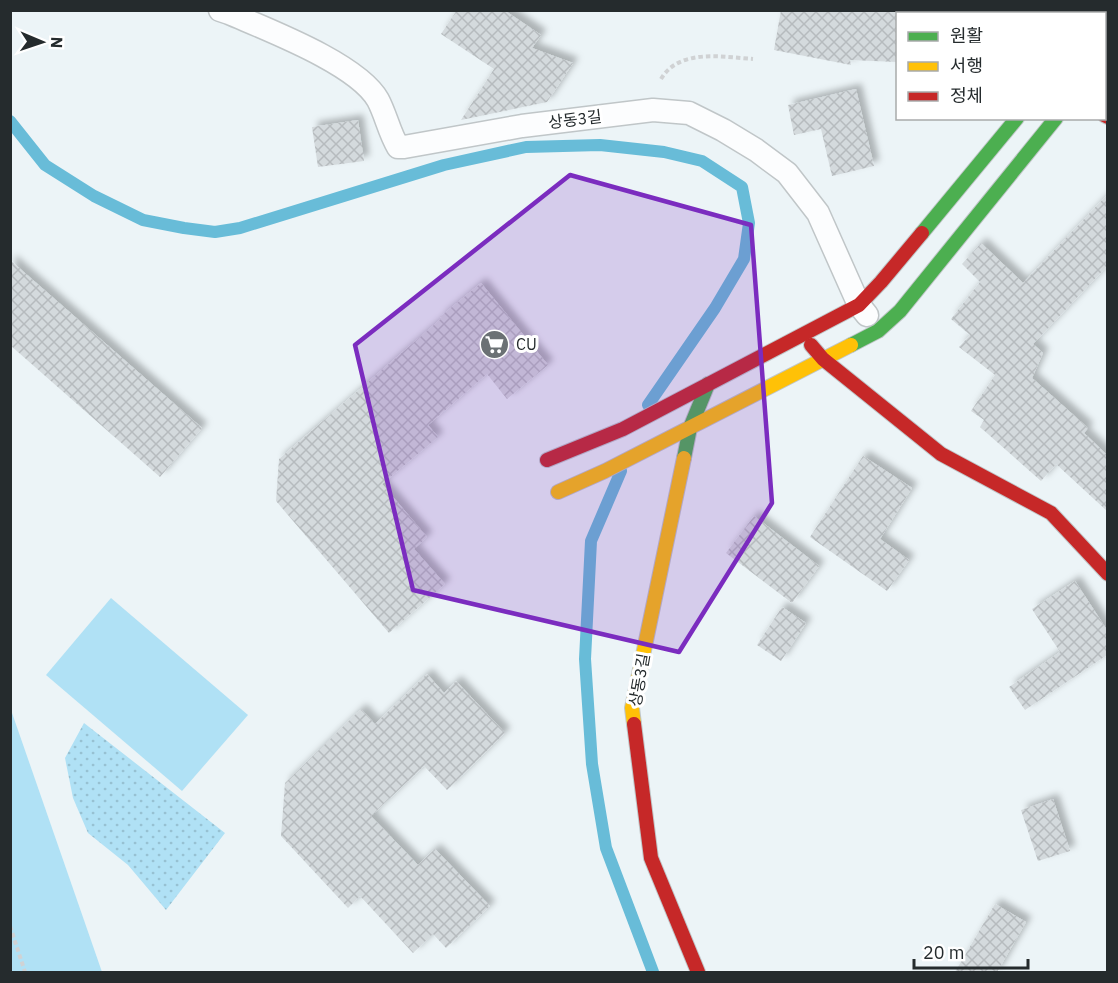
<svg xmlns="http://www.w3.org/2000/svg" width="1118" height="983" viewBox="0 0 1118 983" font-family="'IBM Plex Sans','Noto Sans KR',sans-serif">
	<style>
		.grass { fill: #b0e1f5 }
		.park { fill: url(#park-dots) }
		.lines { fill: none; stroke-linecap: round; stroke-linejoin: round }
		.stream { stroke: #68bcd8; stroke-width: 12 }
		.building { fill: url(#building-cross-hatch); filter: url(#shadow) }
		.lane-casing { stroke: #c0c6c8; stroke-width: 25 }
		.fast-casing { stroke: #c0c6c8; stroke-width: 16 }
		.slow-casing { stroke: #c0c6c8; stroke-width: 16 }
		.jam-casing { stroke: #c0c6c8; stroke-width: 16 }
		.path { stroke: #d0d2d4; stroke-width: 4; stroke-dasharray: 4.5 3; stroke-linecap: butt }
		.lane { stroke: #fcfdfe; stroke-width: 22 }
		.fast { stroke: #4caf50; stroke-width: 14 }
		.slow { stroke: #ffc107; stroke-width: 14 }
		.jam { stroke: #c62828; stroke-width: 14 }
		.marked { fill: #7b2cbf; fill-opacity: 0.2; stroke: #7b2cbf; stroke-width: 4.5; stroke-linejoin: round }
		.labels { text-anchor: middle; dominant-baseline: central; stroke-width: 6; stroke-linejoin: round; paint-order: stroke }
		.street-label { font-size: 16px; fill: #252b2d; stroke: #fff }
		.poi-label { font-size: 16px; fill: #252b2d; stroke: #fff; text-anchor: start }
	</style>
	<defs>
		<pattern id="park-dots" width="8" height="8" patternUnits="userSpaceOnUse" patternTransform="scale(1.5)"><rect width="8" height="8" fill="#b0e1f5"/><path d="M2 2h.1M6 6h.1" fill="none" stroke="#97c1d2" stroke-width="1.8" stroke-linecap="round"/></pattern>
		<pattern id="building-cross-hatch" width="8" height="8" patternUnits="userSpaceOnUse" patternTransform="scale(1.5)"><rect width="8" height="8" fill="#d4dadd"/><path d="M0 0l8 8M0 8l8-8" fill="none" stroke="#b6bbbe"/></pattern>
		<filter id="shadow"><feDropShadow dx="5.5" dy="-5.5" stdDeviation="3" flood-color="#0004"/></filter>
	</defs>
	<rect width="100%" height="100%" fill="#ecf4f7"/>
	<g class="grass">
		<path d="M111,598L248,715L182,791L46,675Z"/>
		<path d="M11,710L102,972H11Z"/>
	</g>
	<path class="park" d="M84,723L225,833L166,910L128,865L88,833L73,798L65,758Z"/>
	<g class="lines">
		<g class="stream">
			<path d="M10,121L45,165L94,196L143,220L184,228L215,232L240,228L444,165L526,147L600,145L664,152L702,161L742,187L749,223L744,259L715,308L648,405"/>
			<path d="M621,471L591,541L585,659L592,764L606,848L653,972"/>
		</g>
	</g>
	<g class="building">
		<path d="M457,10H504L541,35L532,48L573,63L547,102L461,120L494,69L441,34Z"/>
		<path d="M781,10L897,11V62L850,60L851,65L774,50Z"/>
		<path d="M856,89L874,166L832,176L821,129L794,135L788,105Z"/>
		<path d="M358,120L364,161L318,167L312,127Z"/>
		<path d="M1107,195V266L1033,344L1043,353L1032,378L1088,428L1084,433L1107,455V511L1056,464L1041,481L980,427L984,420L971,411L995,375L959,347L970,335L951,319L980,282L962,264L981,243L1023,283Z"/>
		<path d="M10,260L202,428L160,477L10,345Z"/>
		<path d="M481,283L548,365L507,399L487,374L428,425L438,437L382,484L427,537L414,549L445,584L389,633L276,501L279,459L442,318L440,317Z"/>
		<path d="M863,456L912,488L880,539L909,560L887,591L810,537Z"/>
		<path d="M754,516L819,566L792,603L726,553Z"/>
		<path d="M1075,581L1107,630V655L1025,710L1009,687L1060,652L1032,609Z"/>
		<path d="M782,607L806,623L781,661L757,645Z"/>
		<path d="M427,674L444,693L456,681L505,733L447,790L424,766L371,816L418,865L435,849L490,906L446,948L433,934L413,953L360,896L348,908L281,836L285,783L361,709L375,724Z"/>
		<path d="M1053,799L1070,851L1038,861L1021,810Z"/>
		<path d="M995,904L1026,922L997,972H955Z"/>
	</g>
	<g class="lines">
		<defs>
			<path id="lane" d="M220,10L229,13C268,30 358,64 378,100C386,115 389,132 398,147H404L522,126L653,110L689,113L723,130L756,150L787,173L818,213L859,305L867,315"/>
			<g id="fast">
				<path d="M1019,10L1021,14"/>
				<path d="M1104,71L1108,74"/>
				<path d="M922,233L1017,118"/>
				<path d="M851,345L878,331L900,311L1056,118"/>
				<path d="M684,458L690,428L708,384"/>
			</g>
			<g id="slow">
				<path d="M1054,10L1056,14"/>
				<path d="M558,492L605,471L851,345"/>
				<path d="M634,724L632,708L684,458"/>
			</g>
			<g id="jam">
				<path d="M1104,35L1108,33"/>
				<path d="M1104,115L1108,117"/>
				<path d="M811,345L823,359L941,454L1051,513L1108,574"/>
				<path d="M547,460L623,429L859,305L881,282L922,233"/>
				<path d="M634,724L651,858L698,972"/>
			</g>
		</defs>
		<use href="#lane" class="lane-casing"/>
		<use href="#fast" class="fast-casing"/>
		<use href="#slow" class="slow-casing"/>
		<use href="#jam" class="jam-casing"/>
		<g class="path">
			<path d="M661,79C679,48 724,57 753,59"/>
			<path d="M10,926L25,972"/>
		</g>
		<use href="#lane" class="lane"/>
		<use href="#fast" class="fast"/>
		<use href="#slow" class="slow"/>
		<use href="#jam" class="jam"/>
	</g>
	<path class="marked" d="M570,175L751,225L772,503L679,652L413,590L355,345Z"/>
	<defs>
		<symbol id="supermarket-disc" viewBox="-11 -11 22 22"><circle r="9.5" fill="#6b7174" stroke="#fff"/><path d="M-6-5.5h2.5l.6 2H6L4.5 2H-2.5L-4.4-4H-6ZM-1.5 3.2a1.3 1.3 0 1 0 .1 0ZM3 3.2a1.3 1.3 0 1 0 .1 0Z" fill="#fff"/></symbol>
	</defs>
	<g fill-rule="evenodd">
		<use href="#supermarket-disc" x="478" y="328" width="33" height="33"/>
	</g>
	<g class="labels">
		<g class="street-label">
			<text transform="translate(575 119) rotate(-7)">상동3길</text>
			<text transform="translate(639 680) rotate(-80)">상동3길</text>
		</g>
		<g class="poi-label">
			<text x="516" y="344">CU</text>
		</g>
	</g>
	<rect width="1118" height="983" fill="none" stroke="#252b2d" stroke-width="24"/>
	<rect x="896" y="12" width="210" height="108" fill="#ffffff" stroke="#a8aaab" stroke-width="1.5"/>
	<rect x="908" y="32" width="30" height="9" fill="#4caf50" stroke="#a8aaab" stroke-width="1.5"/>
	<text x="950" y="42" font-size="18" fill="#252b2d">원활</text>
	<rect x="908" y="62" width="30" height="9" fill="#ffc107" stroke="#a8aaab" stroke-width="1.5"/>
	<text x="950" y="72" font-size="18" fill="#252b2d">서행</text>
	<rect x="908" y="92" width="30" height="9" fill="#c62828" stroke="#a8aaab" stroke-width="1.5"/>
	<text x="950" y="102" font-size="18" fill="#252b2d">정체</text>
	<g transform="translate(42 42) rotate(92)" stroke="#ffffff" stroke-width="4.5" paint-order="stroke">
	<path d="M0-4.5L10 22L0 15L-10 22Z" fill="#252b2d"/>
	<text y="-9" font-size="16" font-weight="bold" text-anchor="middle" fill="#252b2d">N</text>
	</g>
	<path d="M914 959v9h114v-9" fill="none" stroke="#252b2d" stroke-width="3"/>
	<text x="923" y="959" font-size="18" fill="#252b2d" stroke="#ffffff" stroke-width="4.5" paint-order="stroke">20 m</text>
</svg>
